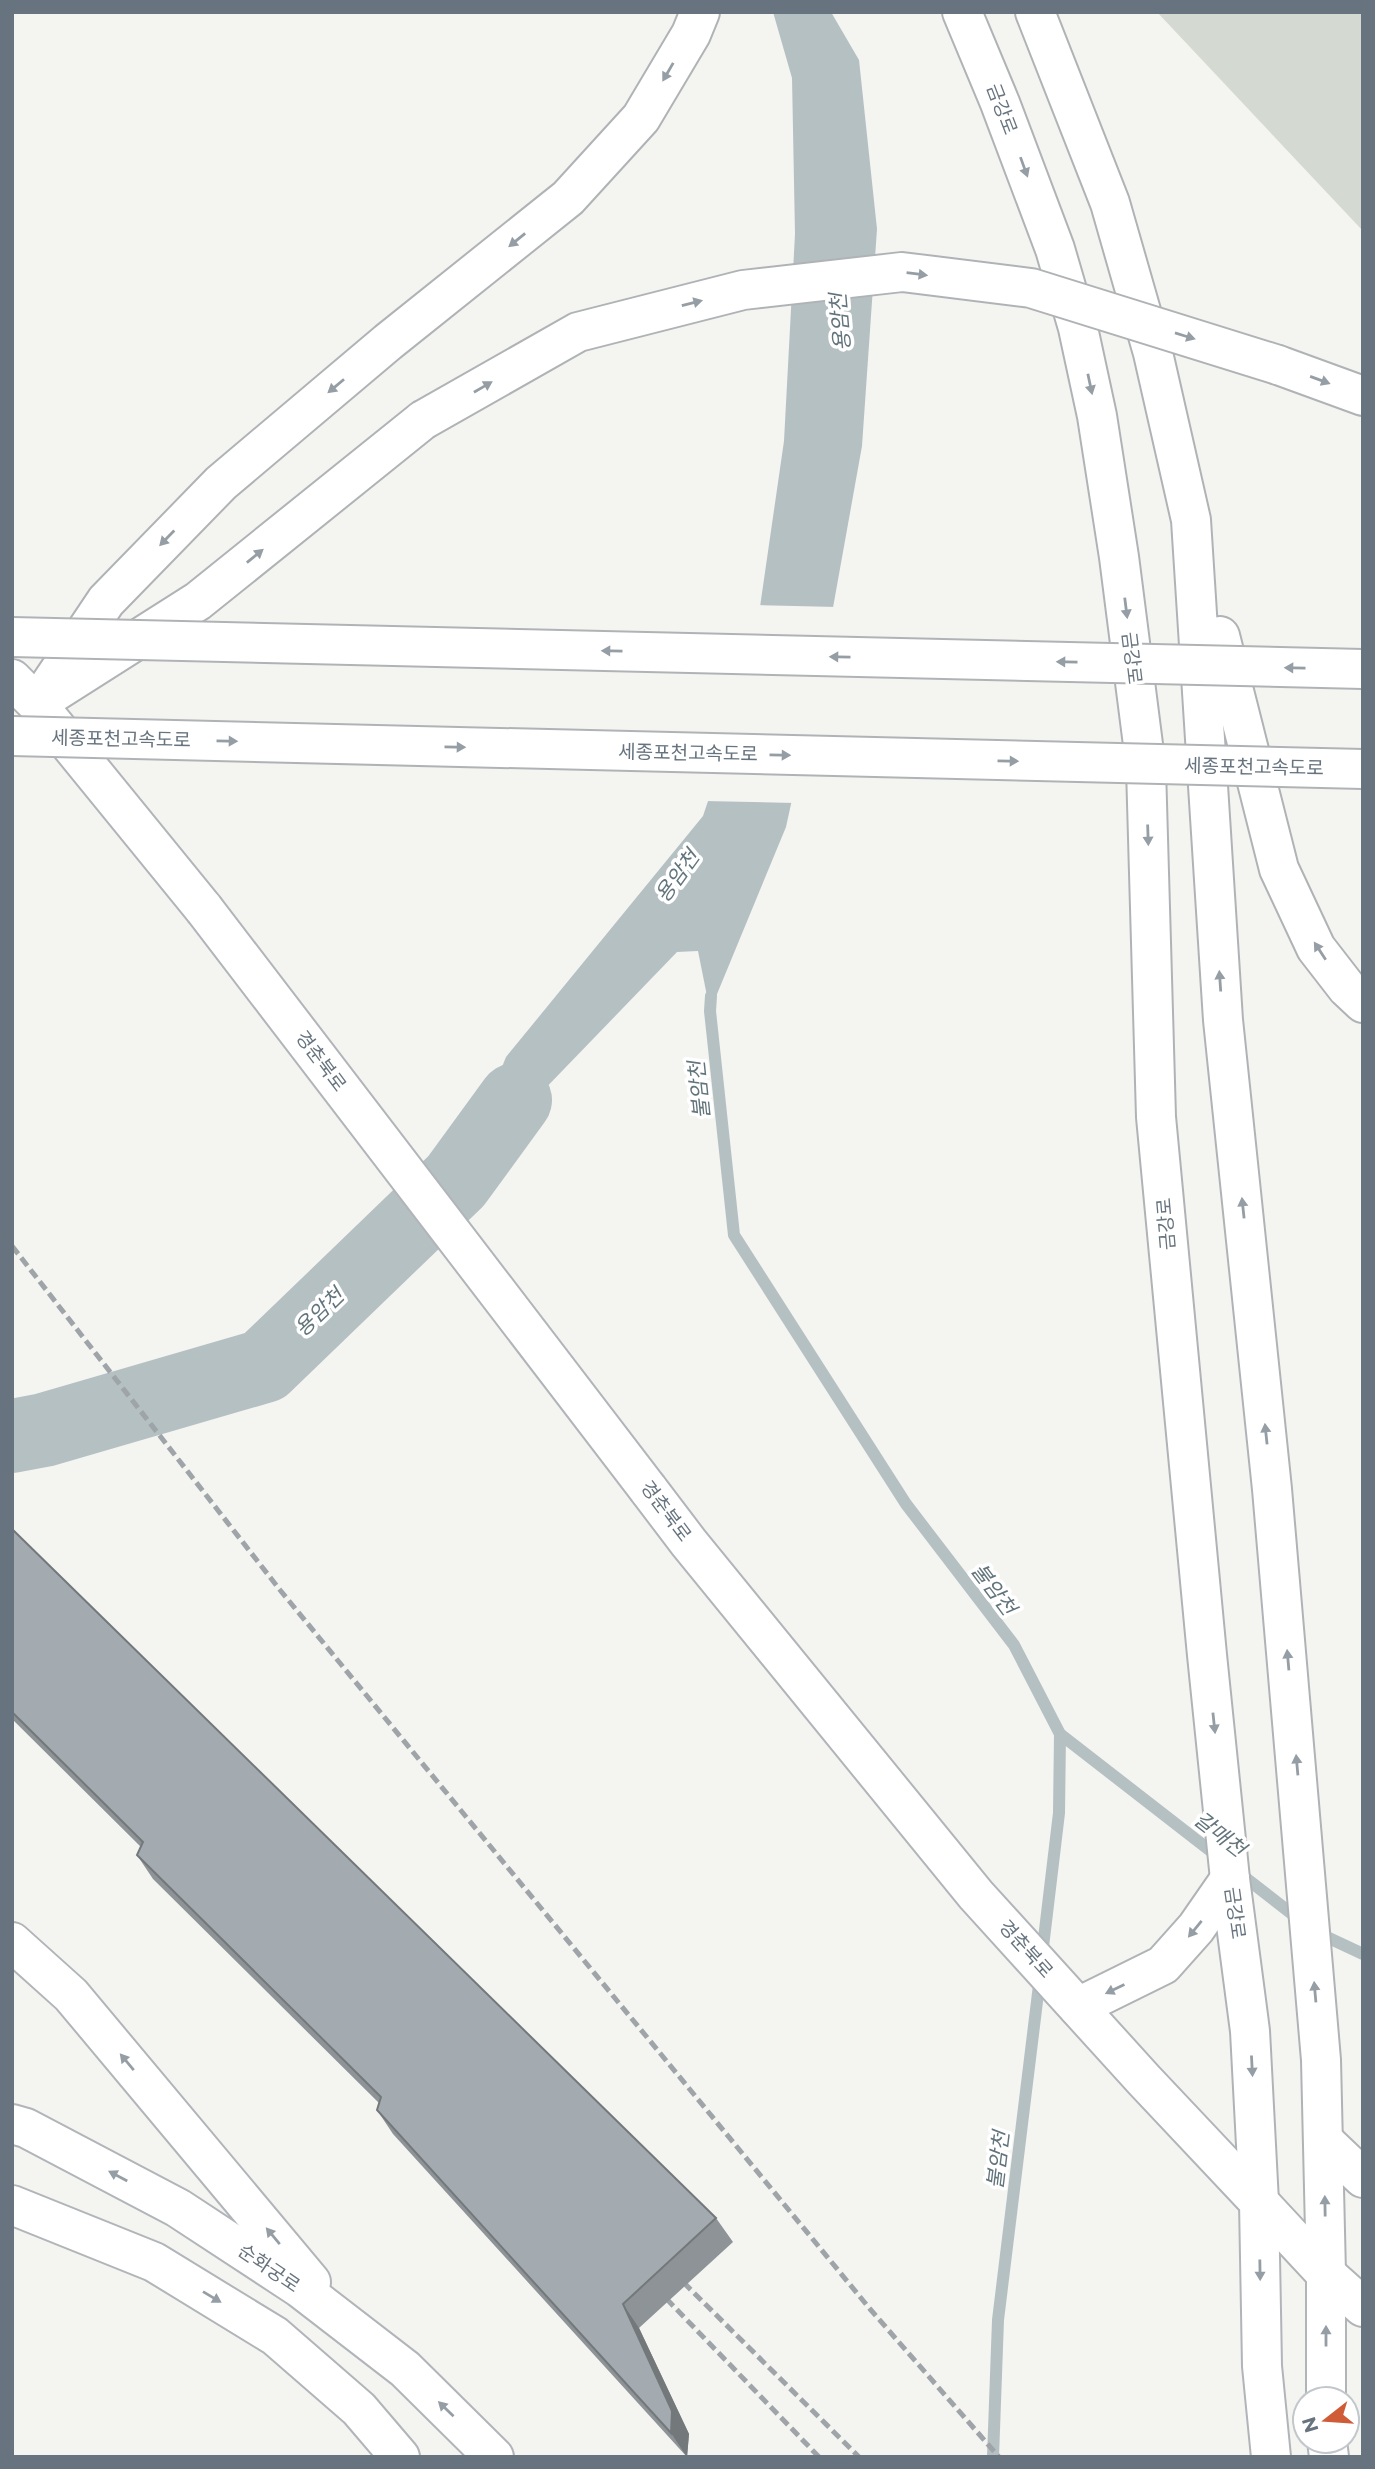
<svg xmlns="http://www.w3.org/2000/svg" width="1375" height="2469" viewBox="0 0 1375 2469" font-family="Montserrat,'Noto Sans KR',sans-serif">
	<style>
		.green { fill: #d4d9d1 }
		.water { fill: #b5c0c3 }
		.pier { fill: #f4f4f1 }
		.lines { fill: none; stroke-linecap: round; stroke-linejoin: round }
		.stream { stroke: #b5c0c3; stroke-width: 12 }
		.river { stroke: #b5c0c3; stroke-width: 74 }
		.secondary-casing { stroke: #b1b5b9; stroke-width: 42 }
		.primary-casing { stroke: #b0b4b7; stroke-width: 42 }
		.highway-casing { stroke: #b0b3b6; stroke-width: 42 }
		.secondary { stroke: #fff; stroke-width: 38 }
		.primary { stroke: #fff; stroke-width: 38 }
		.highway { stroke: #fff; stroke-width: 38 }
		.rail { stroke: #9ea4a8; stroke-width: 5; stroke-dasharray: 10 5; stroke-linecap: butt }
		.secondary-bridge-casing { stroke: #b1b5b9; stroke-width: 42; stroke-linecap: butt }
		.highway-bridge-casing { stroke: #b0b3b6; stroke-width: 42; stroke-linecap: butt }
		.secondary-bridge { stroke: #fff; stroke-width: 38 }
		.highway-bridge { stroke: #fff; stroke-width: 38 }
		.wall { fill: #8d9397 }
		.shaded-wall { fill: #73787b }
		.building { fill: #a4abb0; stroke: #73787b; stroke-width: 2 }
		.oneway { fill: #959ea5 }
		.labels { text-anchor: middle; dominant-baseline: central; stroke-width: 7; stroke-linejoin: round; paint-order: stroke }
		.street-label { font-size: 19px; fill: #67747f; stroke: #fff }
		.water-label { font-size: 21px; font-style: italic; fill: #63757c; stroke: #fff }
	</style>
	<rect width="100%" height="100%" fill="#f4f4f1"/>
	<path class="green" d="M1157,12H1363V231Z"/>
	<path class="water" d="M773,12H831L859,60L877,229L862,446L829,630L786,827L710,1011L698,951L677,952L456,1181L506,1057L703,816L750,676L784,441L795,234L792,78Z"/>
	<g class="pier">
		<path d="M757,605L837,607L795,803L704,801L746,676Z"/>
		<path d="M500,1064L534,1105L458,1183L454,1184L453,1180Z"/>
	</g>
	<g class="lines">
		<g class="stream">
			<path d="M711,996L710,1011L734,1235L906,1504L1014,1645L1060,1734L1059,1813L1042,1955"/>
			<path d="M1060,1734L1221,1859"/>
			<path d="M1238,1872L1301,1921"/>
			<path d="M1316,1932L1363,1954"/>
			<path d="M993,2457L998,2320L1040,1977"/>
		</g>
		<path class="river" d="M12,1436L44,1430L264,1366L456,1181L515,1100"/>
		<defs>
			<g id="secondary">
				<path d="M12,679L37,704L204,909"/>
				<path d="M648,1489L689,1543L976,1895L1144,2080L1259,2202L1262,2366L1271,2457"/>
				<path d="M12,1942L71,1995L311,2282"/>
				<path d="M12,2124L26,2128L178,2208L300,2288L405,2369L494,2457"/>
				<path d="M12,2205L154,2262L275,2336L359,2409L400,2457"/>
				<path d="M1326,2399V2274"/>
				<path d="M1327,2441L1329,2457"/>
			</g>
			<g id="primary">
				<path d="M1323,2140L1363,2178"/>
				<path d="M1259,2202L1326,2274L1363,2307"/>
			</g>
			<g id="highway">
				<path d="M962,12L1000,103L1055,249L1078,328L1097,416L1119,557L1146,768L1156,1117L1207,1655L1230,1879L1250,2031L1259,2202"/>
				<path d="M1035,12L1110,203L1153,353L1191,520L1223,1020L1272,1489L1321,2060L1326,2274"/>
				<path d="M1278,365L1363,396"/>
				<path d="M1220,636L1279,869L1316,948L1347,988L1363,1003"/>
				<path d="M50,695L198,601L423,420"/>
				<path d="M37,704L106,601L221,483L388,342L568,198L641,118L691,34L700,12"/>
				<path d="M1078,2007L1163,1965L1196,1928L1230,1879"/>
			</g>
		</defs>
		<use href="#secondary" class="secondary-casing"/>
		<use href="#primary" class="primary-casing"/>
		<use href="#highway" class="highway-casing"/>
		<use href="#secondary" class="secondary"/>
		<use href="#primary" class="primary"/>
		<use href="#highway" class="highway"/>
		<g class="rail">
			<path d="M12,1246L280,1590L870,2309L999,2457"/>
			<path d="M673,2272L859,2457"/>
			<path d="M656,2288L819,2457"/>
		</g>
		<defs>
			<path id="secondary-bridge" d="M204,909L648,1489"/>
			<g id="highway-bridge">
				<path d="M423,420L578,332L743,290L902,272L1031,288L1278,365"/>
				<path d="M12,637L1363,669"/>
				<path d="M12,736L1363,769"/>
			</g>
		</defs>
		<use href="#secondary-bridge" class="secondary-bridge-casing"/>
		<use href="#highway-bridge" class="highway-bridge-casing"/>
		<use href="#secondary-bridge" class="secondary-bridge"/>
		<use href="#highway-bridge" class="highway-bridge"/>
	</g>
	<path class="wall" d="M12,1529L716,2218L733,2242L639,2328L689,2434L687,2457L393,2134L377,2110L379,2103L153,1879L137,1855L141,1847L12,1719Z"/>
	<path class="shaded-wall" d="M623,2304L639,2328L689,2434L687,2457L671,2433Z"/>
	<path class="building" d="M12,1529L716,2218L623,2304L672,2411L671,2433L377,2110L381,2097L137,1855L143,1842L12,1712Z"/>
	<defs><path id="oneway-solid" d="M-6-.8H1V-3.2L6.5 0L1 3.2V.8H-6Z" transform="scale(1.75)"/></defs>
	<g class="oneway">
		<use href="#oneway-solid" transform="translate(668 72) rotate(120)"/>
		<use href="#oneway-solid" transform="translate(1024 167) rotate(70)"/>
		<use href="#oneway-solid" transform="translate(517 240) rotate(141)"/>
		<use href="#oneway-solid" transform="translate(917 274) rotate(7)"/>
		<use href="#oneway-solid" transform="translate(692 303) rotate(-14)"/>
		<use href="#oneway-solid" transform="translate(1185 336) rotate(17)"/>
		<use href="#oneway-solid" transform="translate(1320 380) rotate(20)"/>
		<use href="#oneway-solid" transform="translate(1090 384) rotate(78)"/>
		<use href="#oneway-solid" transform="translate(336 386) rotate(140)"/>
		<use href="#oneway-solid" transform="translate(483 387) rotate(-30)"/>
		<use href="#oneway-solid" transform="translate(167 538) rotate(134)"/>
		<use href="#oneway-solid" transform="translate(255 556) rotate(-39)"/>
		<use href="#oneway-solid" transform="translate(1126 608) rotate(83)"/>
		<use href="#oneway-solid" transform="translate(612 651) rotate(-179)"/>
		<use href="#oneway-solid" transform="translate(840 657) rotate(-179)"/>
		<use href="#oneway-solid" transform="translate(1067 662) rotate(-179)"/>
		<use href="#oneway-solid" transform="translate(1295 668) rotate(-179)"/>
		<use href="#oneway-solid" transform="translate(227 741) rotate(1)"/>
		<use href="#oneway-solid" transform="translate(455 747) rotate(1)"/>
		<use href="#oneway-solid" transform="translate(780 755) rotate(1)"/>
		<use href="#oneway-solid" transform="translate(1008 761) rotate(1)"/>
		<use href="#oneway-solid" transform="translate(1148 835) rotate(88)"/>
		<use href="#oneway-solid" transform="translate(1320 951) rotate(-123)"/>
		<use href="#oneway-solid" transform="translate(1220 981) rotate(-94)"/>
		<use href="#oneway-solid" transform="translate(1243 1208) rotate(-96)"/>
		<use href="#oneway-solid" transform="translate(1266 1434) rotate(-96)"/>
		<use href="#oneway-solid" transform="translate(1288 1660) rotate(-95)"/>
		<use href="#oneway-solid" transform="translate(1214 1723) rotate(84)"/>
		<use href="#oneway-solid" transform="translate(1297 1765) rotate(-95)"/>
		<use href="#oneway-solid" transform="translate(1195 1929) rotate(129)"/>
		<use href="#oneway-solid" transform="translate(1115 1989) rotate(154)"/>
		<use href="#oneway-solid" transform="translate(1315 1992) rotate(-95)"/>
		<use href="#oneway-solid" transform="translate(127 2062) rotate(-130)"/>
		<use href="#oneway-solid" transform="translate(1252 2066) rotate(87)"/>
		<use href="#oneway-solid" transform="translate(118 2176) rotate(-152)"/>
		<use href="#oneway-solid" transform="translate(1325 2206) rotate(-91)"/>
		<use href="#oneway-solid" transform="translate(273 2236) rotate(-130)"/>
		<use href="#oneway-solid" transform="translate(1260 2270) rotate(89)"/>
		<use href="#oneway-solid" transform="translate(212 2297) rotate(31)"/>
		<use href="#oneway-solid" transform="translate(1326 2336) rotate(-90)"/>
		<use href="#oneway-solid" transform="translate(446 2409) rotate(-136)"/>
	</g>
	<g class="labels">
		<g class="street-label">
			<text transform="translate(1002 109) rotate(69)">금강로</text>
			<text transform="translate(1132 658) rotate(83)">금강로</text>
			<text transform="translate(121 739) rotate(1)">세종포천고속도로</text>
			<text transform="translate(688 753) rotate(1)">세종포천고속도로</text>
			<text transform="translate(1254 767) rotate(1)">세종포천고속도로</text>
			<text transform="translate(321 1061) rotate(53)">경춘북로</text>
			<text transform="translate(1166 1224) rotate(-95)">금강로</text>
			<text transform="translate(666 1511) rotate(53)">경춘북로</text>
			<text transform="translate(1235 1913) rotate(82)">금강로</text>
			<text transform="translate(1026 1949) rotate(48)">경춘북로</text>
			<text transform="translate(269 2268) rotate(34)">순화궁로</text>
		</g>
		<g class="water-label">
			<text transform="translate(840 322) rotate(-95)">용암천</text>
			<text transform="translate(677 876) rotate(-54)">용암천</text>
			<text transform="translate(699 1090) rotate(-96)">불암천</text>
			<text transform="translate(319 1312) rotate(-44)">용암천</text>
			<text transform="translate(994 1589) rotate(53)">불암천</text>
			<text transform="translate(1220 1834) rotate(38)">갈매천</text>
			<text transform="translate(998 2160) rotate(-83)">불암천</text>
		</g>
	</g>
	<rect width="1375" height="2469" fill="none" stroke="#67747f" stroke-width="28"/>
	<g transform="translate(1326 2420) rotate(253)"><circle r="33" fill="#ffffff" stroke="#c2c7cc" stroke-width="2"/>
	<path d="M0-5L12 26L0 18L-12 26Z" fill="#cf5c37"/>
	<text y="-10" font-size="19" font-weight="bold" text-anchor="middle" fill="#67747f">N</text>
	</g>
</svg>
